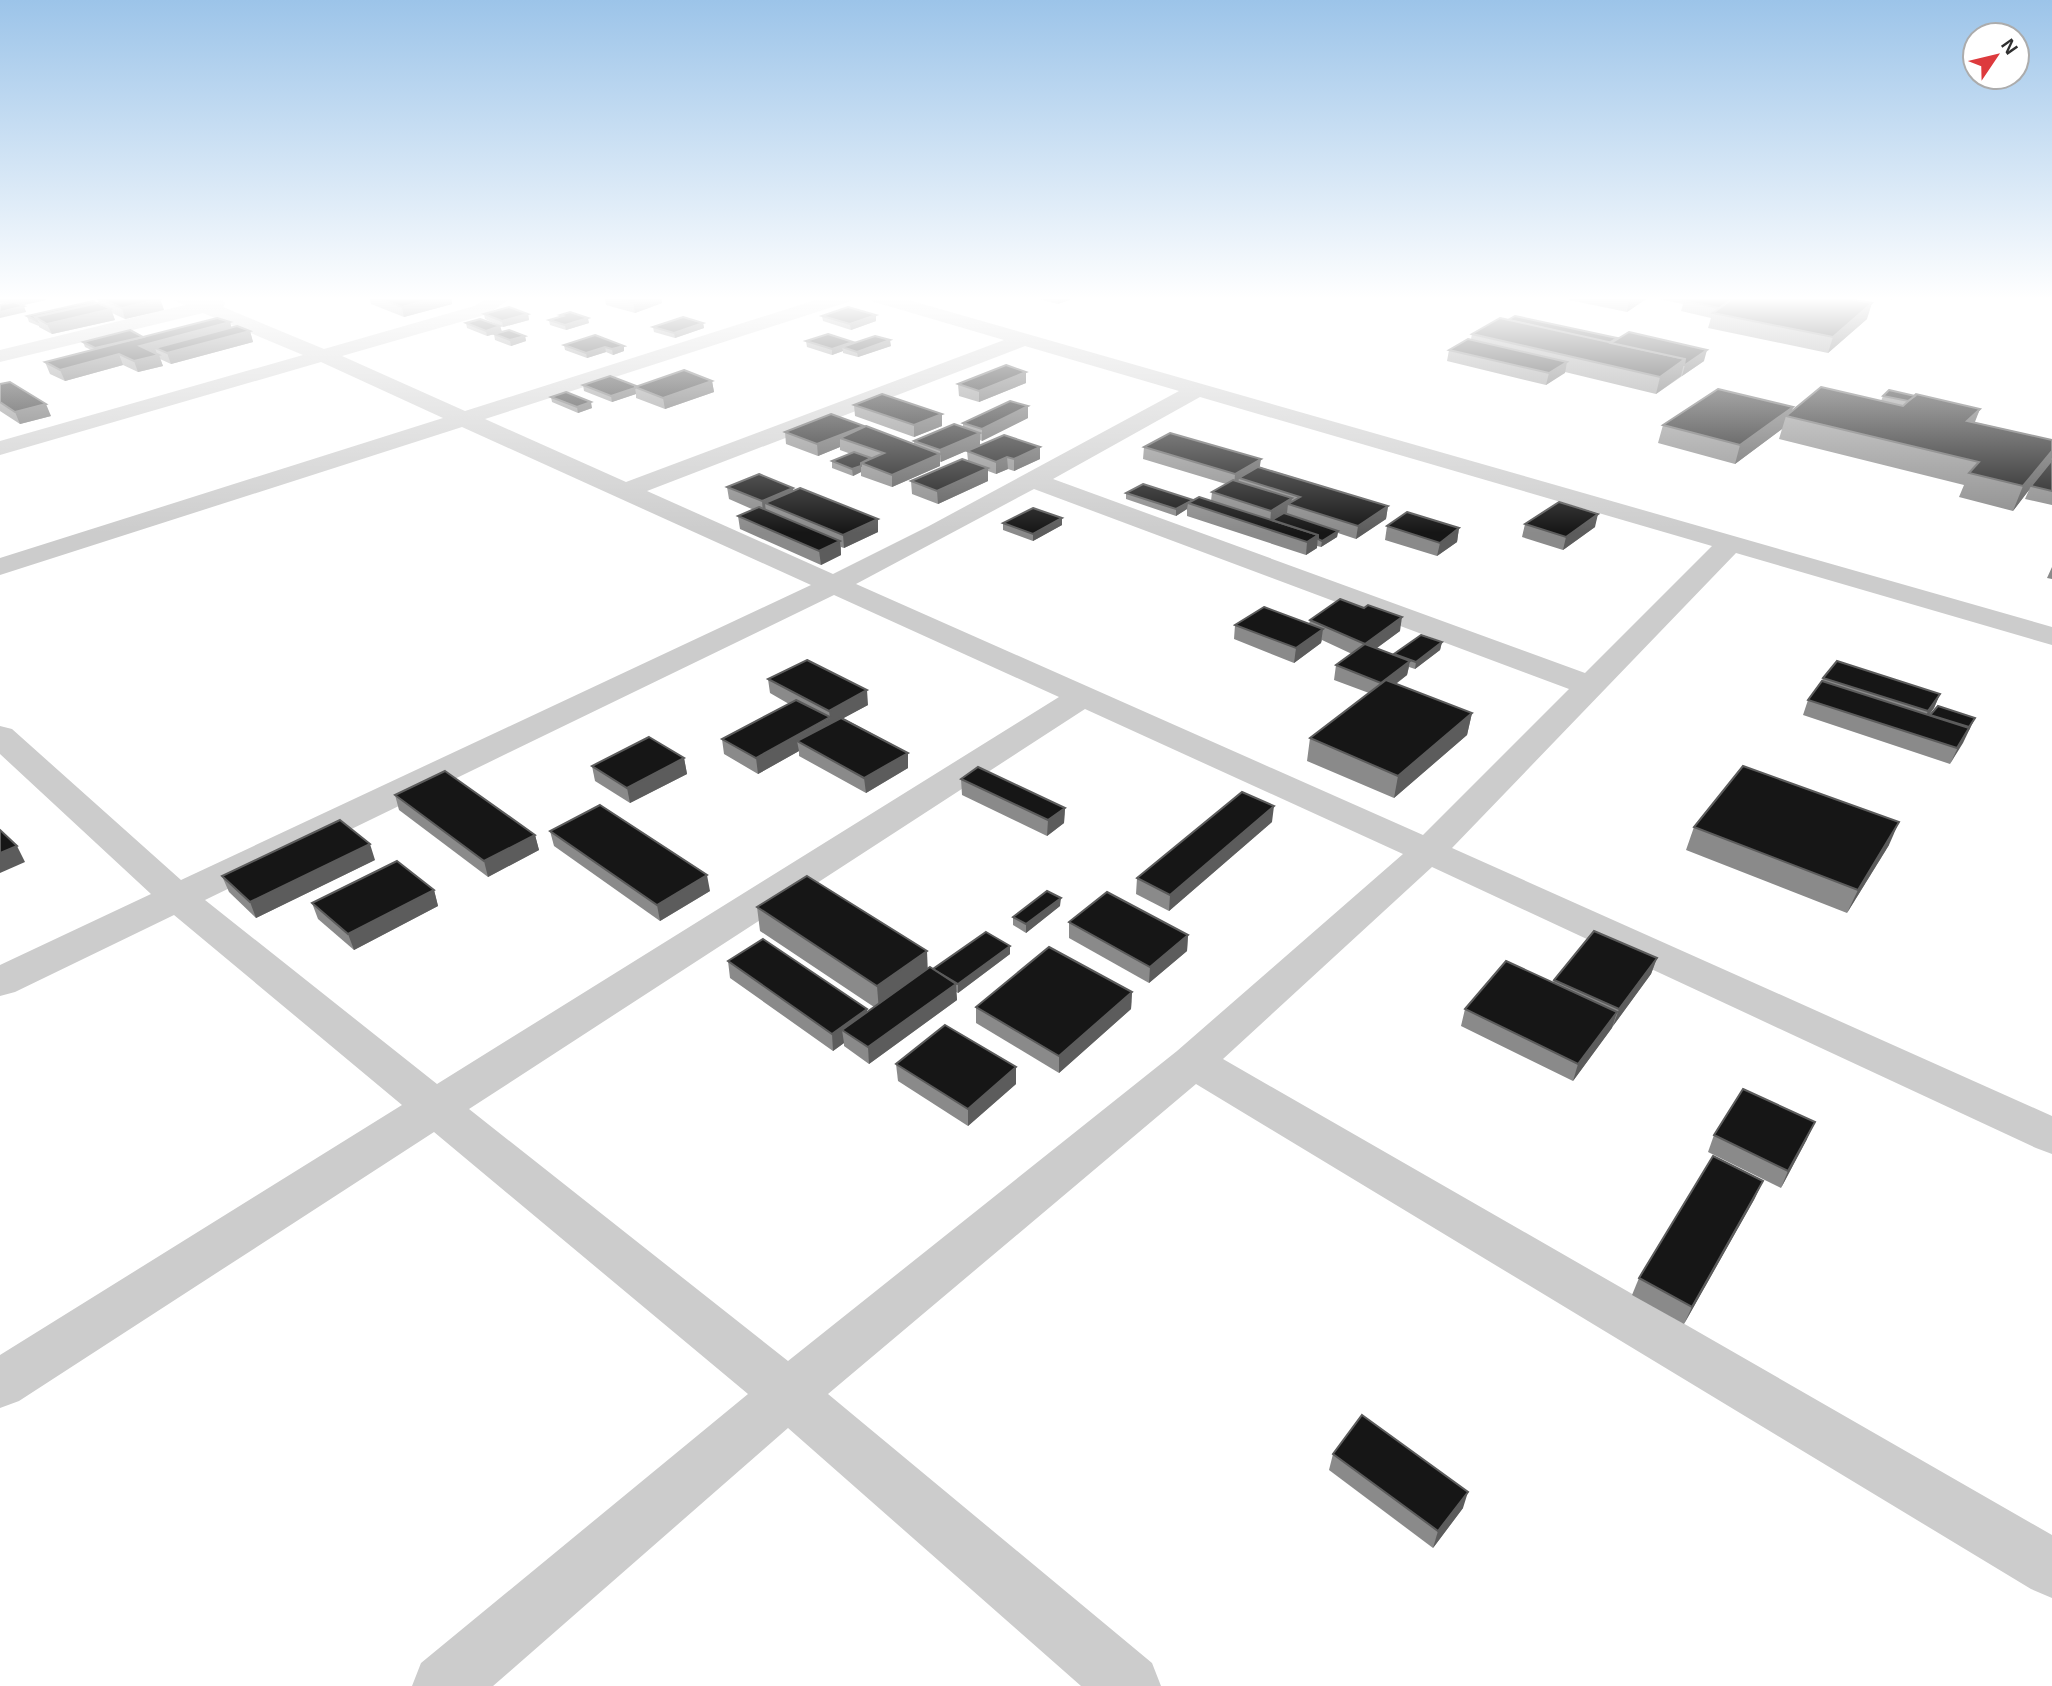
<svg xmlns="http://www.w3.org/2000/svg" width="2052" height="1686" viewBox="0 0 2052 1686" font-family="Helvetica,sans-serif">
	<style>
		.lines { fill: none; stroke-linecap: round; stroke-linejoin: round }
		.minor { fill: #ccc; fill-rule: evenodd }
		.wall { fill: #8a8a8a }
		.shaded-wall { fill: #5c5c5c }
		.building { fill: #161616; stroke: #5c5c5c; stroke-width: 2 }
	</style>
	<rect width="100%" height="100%" fill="#fff"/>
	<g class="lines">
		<path class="minor" d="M173,297L222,300L225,304L223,307L324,349L474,306L490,297H512L488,314L342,356L465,411L825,297H853L851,301L485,419L626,482L1004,340L871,301L869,297H898L2052,627V645L1736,553L1452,848L2052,1116V1154L2036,1148L1432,867L1223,1059L2052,1535V1598L2031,1589L1196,1084L828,1394L1152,1663L1161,1686H1081L788,1428L493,1686H412L421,1663L748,1394L434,1132L19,1401L0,1408V1355L402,1105L174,915L15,992L0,996V965L151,894L0,754V726L12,729L181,880L811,585L462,427L0,575V558L443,418L321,362L0,455V441L303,355L203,313L0,362V350L185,305L175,301ZM1025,346L1179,391L929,526L833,574L647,491ZM1200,397L1712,546L1585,673L1053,479ZM1034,489L1569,689L1423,835L856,584ZM834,595L1059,697L437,1084L205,900ZM1085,709L1403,854L1177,1051L788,1361L469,1109Z"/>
	</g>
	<g class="wall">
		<path d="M0,297H45L46,300L22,305L26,312L0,303Z"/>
		<path d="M96,297L160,299L164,310L125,319L112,313L115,320L52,334L39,327V326L29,322L27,316L99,303Z"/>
		<path d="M369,297H451L452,304L404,317L371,304Z"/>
		<path d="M604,297H661L662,303L635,313L606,305Z"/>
		<path d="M1031,297H1077L1058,304Z"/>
		<path d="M1564,297H1837L1867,319L1828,353L1708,328L1711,318L1681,311L1683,304L1649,297L1627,312L1564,299Z"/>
		<path d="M1877,297H1897L1893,300Z"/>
		<path d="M484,314H528L529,320L503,327L485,319Z"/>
		<path d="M560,315L589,323L566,330L550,325L549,320L560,317Z"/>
		<path d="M822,316L876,321L851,330L823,321Z"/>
		<path d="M230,322L231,327L250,331L253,342L171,364L160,359L163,366L138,372L123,365L65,381L50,374L45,362L91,350L85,347L83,342L143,337Z"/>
		<path d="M466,323L500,326L502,332L487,336L467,328Z"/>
		<path d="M703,323L704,328L675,338L654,332L653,327Z"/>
		<path d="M494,334L525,336L526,341L511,346L495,340Z"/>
		<path d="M1472,334L1617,338L1616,340L1704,361L1656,394L1565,372L1546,385L1447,361L1449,350L1471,339Z"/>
		<path d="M806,341L853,343L891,346L858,357L843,353V351L832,355L807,347Z"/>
		<path d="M564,345L624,346V351L613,355L606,352L587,358L565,350Z"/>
		<path d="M712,381L714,392L665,409L636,398V394L612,402L584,391L583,385L636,386Z"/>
		<path d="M1026,383L979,402L959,396L958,384Z"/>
		<path d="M0,384L51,416L20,424L0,411Z"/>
		<path d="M1883,396L1980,409L1974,422L2052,440V458L2051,461L2052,460V505L2025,499L2029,490L2013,511L1959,497L1964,485L1779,439L1782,429L1735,464L1658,443L1663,425L1793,407L1792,411L1881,401Z"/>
		<path d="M551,397L592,408L578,413L552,402Z"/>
		<path d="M854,405L942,426L914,437L855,416Z"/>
		<path d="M1028,418L982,441L980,440V445L940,462V466L892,487L861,476V472L853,476L832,468V461L851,454L840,450V447L818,456L786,444L785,432L864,426V427L914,444V441L963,427V423Z"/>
		<path d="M1040,447V459L1014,471L1008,469L996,474L988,471V481L938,504L912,494L911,481L968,461L967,451Z"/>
		<path d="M1144,447L1260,467L1388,506L1386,519L1356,539L1338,533L1337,537L1321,547L1317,546V548L1306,555L1187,516V509L1176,516L1126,499V493L1193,500L1211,501L1212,492L1226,484L1143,459Z"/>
		<path d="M727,487L794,491L878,519V532L844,548L841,547V555L821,565L740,529L738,516L754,510L729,499Z"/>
		<path d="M1062,518V525L1033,541L1003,530V523Z"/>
		<path d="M1525,524L1595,527L1563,550L1522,537Z"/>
		<path d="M1387,526L1459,528L1457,542L1437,556L1385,540Z"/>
		<path d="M2052,567V579L2047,578Z"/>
		<path d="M1310,620L1400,631L1377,648L1394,655L1442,642L1440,650L1415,669L1409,667L1407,675L1396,684L1472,713L1467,735L1394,798L1307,761L1310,738L1369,693L1334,680L1336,665L1352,654L1322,640L1321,643L1294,663L1234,639L1235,625L1309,624Z"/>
		<path d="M1823,678L1940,694L1934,708L1929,715L1975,718L1950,764L1803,715L1808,700L1821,683Z"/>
		<path d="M768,679L868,705L843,718L908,753V768L866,793L799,756V751L758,774L724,754L722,739L789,704L770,693Z"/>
		<path d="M684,758L687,774L630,803L595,781L592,766Z"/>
		<path d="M961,779L1065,808L1064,823L1047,836L962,795Z"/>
		<path d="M395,795L535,835L539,850L488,877L399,810Z"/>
		<path d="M1272,822L1169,911L1136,894L1137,878Z"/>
		<path d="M1694,827L1889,845L1847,913L1686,850Z"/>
		<path d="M550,831L710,891L660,921L554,846Z"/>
		<path d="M375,860L256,918L229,892L222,876Z"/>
		<path d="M434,890L438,906L354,950L318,919L312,903Z"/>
		<path d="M1060,906L1026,933L1013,925V917Z"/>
		<path d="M757,907L928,969H933L1010,946V954L958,993L956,992L957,1000L869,1064L844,1046V1043L833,1051L730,978L728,961L867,1012L874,1007L760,931Z"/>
		<path d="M1069,922L1188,935L1187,951L1149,983L1069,938Z"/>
		<path d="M1657,958L1651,974L1573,1081L1461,1026L1465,1009L1553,982L1554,980Z"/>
		<path d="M1132,992L1131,1009L1059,1073L976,1023V1007Z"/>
		<path d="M896,1064L1016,1067V1084L968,1126L898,1081Z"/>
		<path d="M1714,1135L1807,1139L1781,1188L1708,1152Z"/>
		<path d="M1755,1198L1684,1324L1632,1295L1639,1278Z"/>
		<path d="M1333,1454L1463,1508L1433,1548L1329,1470Z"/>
	</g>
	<g class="shaded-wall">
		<path d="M7,297H45L46,300L11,308Z"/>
		<path d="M439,297H451L452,304L404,317L402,307Z"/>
		<path d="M649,297H661L662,303L635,313L633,302Z"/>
		<path d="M1058,297H1077L1058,304Z"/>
		<path d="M1630,297H1649L1627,312Z"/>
		<path d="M160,299L164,310L125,319L122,308Z"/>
		<path d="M1872,303L1867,319L1828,353L1833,337Z"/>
		<path d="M24,306L26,312L0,318V312Z"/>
		<path d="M111,309L115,320L52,334L47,324Z"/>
		<path d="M528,314L529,320L503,327L502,321Z"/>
		<path d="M876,315V321L851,330L850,324Z"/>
		<path d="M588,318L589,323L566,330L565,325Z"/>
		<path d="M230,322L233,333L155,348L157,354L140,346Z"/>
		<path d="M703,323L704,328L675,338L674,333Z"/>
		<path d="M500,326L502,332L487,336L486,331Z"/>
		<path d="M250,331L253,342L171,364L167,353Z"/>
		<path d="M525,336L526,341L511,346L510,340Z"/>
		<path d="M890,340L891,346L858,357L857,352Z"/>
		<path d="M853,342L854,347H842L843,351L832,355V349Z"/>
		<path d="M624,346V351L613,355L612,349Z"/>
		<path d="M605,347L606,352L587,358L586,353Z"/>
		<path d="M1707,350L1704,361L1682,376L1685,365Z"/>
		<path d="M119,354L123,365L65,381L60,370Z"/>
		<path d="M159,355L163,366L138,372L134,361Z"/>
		<path d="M1685,359L1681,376L1656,394L1660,377Z"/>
		<path d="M1567,362L1565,373L1546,385L1549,373Z"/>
		<path d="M1026,372V383L979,402V391Z"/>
		<path d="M712,381L714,392L665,409L663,398Z"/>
		<path d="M635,388L636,394L612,402L611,396Z"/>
		<path d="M591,402L592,408L578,413L577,407Z"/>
		<path d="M46,404L51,416L20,424L15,412Z"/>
		<path d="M1028,406V418L982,441V429Z"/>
		<path d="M1793,407L1790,417L1786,416L1782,429L1735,464L1740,445Z"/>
		<path d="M1980,409L1971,432L1967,421Z"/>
		<path d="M942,414V426L914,437V425Z"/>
		<path d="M864,426L865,438H840V447L818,456L817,444Z"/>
		<path d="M980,433V445L941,462L940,450Z"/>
		<path d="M1040,447V459L1014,471V459Z"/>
		<path d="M2052,451V458L2049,465L2031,486L2029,490L2013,511L2023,486Z"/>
		<path d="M940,454V466L892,487V475Z"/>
		<path d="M1007,457L1008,469L996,474V462Z"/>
		<path d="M1261,459L1259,472L1239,478L1238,484L1234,487L1235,474Z"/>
		<path d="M861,466V472L853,476L852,469Z"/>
		<path d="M988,468V481L938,504L937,491Z"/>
		<path d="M793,488L795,500L765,503L766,513L763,514L762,501Z"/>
		<path d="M1292,498L1291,505L1288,504L1287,513L1270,524L1271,511Z"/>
		<path d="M1188,503L1187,509L1176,516V509Z"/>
		<path d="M1388,506L1386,519L1356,539L1358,526Z"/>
		<path d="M1598,514L1595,527L1563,550L1566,537Z"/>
		<path d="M1062,518V525L1033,541V534Z"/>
		<path d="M878,519V532L844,548L843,535Z"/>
		<path d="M1459,528L1457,542L1437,556L1440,543Z"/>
		<path d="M1338,531L1337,537L1321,547L1322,541Z"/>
		<path d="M1318,535L1317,548L1306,555L1307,542Z"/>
		<path d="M840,541L841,555L821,565L819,551Z"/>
		<path d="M1402,617L1400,631L1363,658L1365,644Z"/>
		<path d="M1323,629L1321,643L1294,663L1296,648Z"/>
		<path d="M1442,642L1440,650L1415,669L1416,662Z"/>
		<path d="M1410,661L1407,675L1378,697L1381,683Z"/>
		<path d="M867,690L868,705L831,725L797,741L799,751L758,774L756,758L830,718L829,711Z"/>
		<path d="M1940,694L1934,708L1921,726L1928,711Z"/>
		<path d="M1472,713L1467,735L1394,798L1398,776Z"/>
		<path d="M1975,718L1963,743L1950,764L1966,731Z"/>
		<path d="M908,753V768L866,793L864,778Z"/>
		<path d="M684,758L687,774L630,803L627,788Z"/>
		<path d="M1274,806L1272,822L1169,911L1170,895Z"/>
		<path d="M1065,808L1064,823L1047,836L1048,820Z"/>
		<path d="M1899,822L1889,845L1847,913L1858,890Z"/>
		<path d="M535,835L539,850L488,877L484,861Z"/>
		<path d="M370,844L375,860L256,918L250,902Z"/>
		<path d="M17,846L25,862L0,873V853Z"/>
		<path d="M707,875L710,891L660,921L657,905Z"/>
		<path d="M434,890L438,906L354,950L348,934Z"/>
		<path d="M1061,898L1060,906L1026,933V924Z"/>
		<path d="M1188,935L1187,951L1149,983L1150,967Z"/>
		<path d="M1010,946V954L958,993V984Z"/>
		<path d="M927,951L928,975L879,1011L877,986Z"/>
		<path d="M1657,958L1651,974L1613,1026L1619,1009Z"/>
		<path d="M956,984L957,1000L869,1064L868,1047Z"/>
		<path d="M1132,992L1131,1009L1059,1073V1056Z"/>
		<path d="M867,1009L868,1026L842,1030L844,1043L833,1051L832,1034Z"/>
		<path d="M1617,1012L1612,1028L1573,1081L1578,1064Z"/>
		<path d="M1016,1067V1084L968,1126V1109Z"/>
		<path d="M1815,1122L1807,1139L1781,1188L1788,1171Z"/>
		<path d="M1763,1181L1755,1198L1684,1324L1692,1307Z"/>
		<path d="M1468,1492L1463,1508L1433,1548L1438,1531Z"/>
	</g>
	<g class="building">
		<path d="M96,297H155L160,299L122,308Z"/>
		<path d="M376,297H439L402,307Z"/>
		<path d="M611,297H649L633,302Z"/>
		<path d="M1691,297H1735L1719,308L1684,301Z"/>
		<path d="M1735,297H1837L1872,303L1833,337L1713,313Z"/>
		<path d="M93,301L96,303L35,317L37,321L27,316Z"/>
		<path d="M13,302L24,306L0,312V305Z"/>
		<path d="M98,303L111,309L47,324L35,317Z"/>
		<path d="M509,307L528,314L502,321L484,314Z"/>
		<path d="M848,307L876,315L850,324L822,316Z"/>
		<path d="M570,312L588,318L565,325L549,320L563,316L560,315Z"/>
		<path d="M1515,316L1617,338L1609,343L1508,320Z"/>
		<path d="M683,317L703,323L674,333L653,327Z"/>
		<path d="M217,318L230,322L140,346L159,355L134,361L119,354L60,370L45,362Z"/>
		<path d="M1500,318L1685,359L1660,377L1472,334Z"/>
		<path d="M480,319L500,326L486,331L466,323Z"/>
		<path d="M237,326L250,331L167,353L155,348Z"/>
		<path d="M130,330L143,337L95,348L83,342Z"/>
		<path d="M509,330L525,336L510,340L494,334Z"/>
		<path d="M1629,332L1707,350L1685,365H1684L1685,359L1611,343Z"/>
		<path d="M828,334L853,342L832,349L806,341Z"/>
		<path d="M595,335L624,346L612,349L605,347L586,353L564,345Z"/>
		<path d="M875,336L890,340L857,352L842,347Z"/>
		<path d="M1468,339L1567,362L1549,373L1449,350Z"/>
		<path d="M1006,365L1026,372L979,391L958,384Z"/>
		<path d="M684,370L712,381L663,398L635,387Z"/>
		<path d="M610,376L636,386L635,387V388L611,396L583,385Z"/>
		<path d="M10,382L46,404L15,412L0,402V384Z"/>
		<path d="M1821,387L1903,406L1916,394L1980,409L1967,421L2052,440V451L2023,486L1969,473L1979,462L1786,416Z"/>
		<path d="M1718,389L1793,407L1740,445L1663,425Z"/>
		<path d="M1889,390L1915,396L1908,401L1883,396Z"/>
		<path d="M566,392L591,402L577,407L551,397Z"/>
		<path d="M882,394L942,414L914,425L854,405Z"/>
		<path d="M1010,401L1028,406L982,429L963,423Z"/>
		<path d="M831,414L864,426L817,444L785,432Z"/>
		<path d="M954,424L980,433L940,450L914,441Z"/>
		<path d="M866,426L940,454L892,475L861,463L884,453L840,438Z"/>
		<path d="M1170,433L1261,459L1235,474L1144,447Z"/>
		<path d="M1004,435L1040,447L1014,459L1007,457L996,462L967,451Z"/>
		<path d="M854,452L871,458L861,463V466L852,469L832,461Z"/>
		<path d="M962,459L988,468L937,491L911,481Z"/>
		<path d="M2052,460V491L2031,486Z"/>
		<path d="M1258,467L1388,506L1358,526L1288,504L1300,497L1239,478Z"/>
		<path d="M759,474L793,488L762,501L727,487Z"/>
		<path d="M1233,480L1292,498L1271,511L1212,492Z"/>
		<path d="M1143,484L1193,500L1176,509L1126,493Z"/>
		<path d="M800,488L878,519L843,535L765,503Z"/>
		<path d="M1199,497L1318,535L1307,542L1188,503Z"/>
		<path d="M1559,502L1598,514L1566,537L1525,524Z"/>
		<path d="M759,507L840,541L819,551L738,516Z"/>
		<path d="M1033,508L1062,518L1033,534L1003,523Z"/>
		<path d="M1407,512L1459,528L1440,543L1387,526Z"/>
		<path d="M1284,513L1338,531L1322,541L1318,539V535L1272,520Z"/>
		<path d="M1340,599L1364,608L1368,605L1402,617L1365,644L1310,620Z"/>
		<path d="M1264,607L1323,629L1296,648L1235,625Z"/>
		<path d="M1421,635L1442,642L1416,662L1394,654Z"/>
		<path d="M1365,644L1410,661L1381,683L1336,665Z"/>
		<path d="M807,660L867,690L829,711L768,679Z"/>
		<path d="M1837,661L1940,694L1928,711L1823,678Z"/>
		<path d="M1386,680L1472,713L1398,776L1310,738Z"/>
		<path d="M1822,681L1969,728L1957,748L1808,700Z"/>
		<path d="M796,700L830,717L756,758L722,739Z"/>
		<path d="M1938,706L1975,718L1969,727L1930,715Z"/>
		<path d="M841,718L908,753L864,778L797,741Z"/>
		<path d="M649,737L684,758L627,788L592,766Z"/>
		<path d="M1743,766L1899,822L1858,890L1694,827Z"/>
		<path d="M978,767L1065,808L1048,820L961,779Z"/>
		<path d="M445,771L535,835L484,861L395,795Z"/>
		<path d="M1242,792L1274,806L1170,895L1137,878Z"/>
		<path d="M600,805L707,875L657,905L550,831Z"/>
		<path d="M340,820L370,844L250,902L222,876Z"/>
		<path d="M0,830L17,846L0,853Z"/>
		<path d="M397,861L434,890L348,934L312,903Z"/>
		<path d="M807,876L927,951L877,986L757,907Z"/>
		<path d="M1047,891L1061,898L1026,924L1013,917Z"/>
		<path d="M1107,892L1188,935L1150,967L1069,922Z"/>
		<path d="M1594,931L1657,958L1619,1009L1554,980Z"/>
		<path d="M986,932L1010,946L958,984L933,969Z"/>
		<path d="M763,939L867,1009L832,1034L728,961Z"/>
		<path d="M1049,947L1132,992L1059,1056L976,1007Z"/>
		<path d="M1506,961L1617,1012L1578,1064L1465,1009Z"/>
		<path d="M930,967L956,984L868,1047L842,1030Z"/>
		<path d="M945,1025L1016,1067L968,1109L896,1064Z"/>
		<path d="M1743,1089L1815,1122L1788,1171L1714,1135Z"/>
		<path d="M1713,1156L1763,1181L1692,1307L1639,1278Z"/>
		<path d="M1362,1415L1468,1492L1438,1531L1333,1454Z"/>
	</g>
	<linearGradient id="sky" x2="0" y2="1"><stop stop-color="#9cc4e9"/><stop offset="0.56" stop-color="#fff"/><stop offset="1" stop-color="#fff" stop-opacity="0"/></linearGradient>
	<rect width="2052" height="533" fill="url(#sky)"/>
	<g transform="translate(1996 56) rotate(55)"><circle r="33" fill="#ffffff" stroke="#acacac" stroke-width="2"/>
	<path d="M0-5L12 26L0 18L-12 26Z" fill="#dd3a3d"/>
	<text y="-10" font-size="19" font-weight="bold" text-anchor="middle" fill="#2f2f2f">N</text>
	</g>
</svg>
